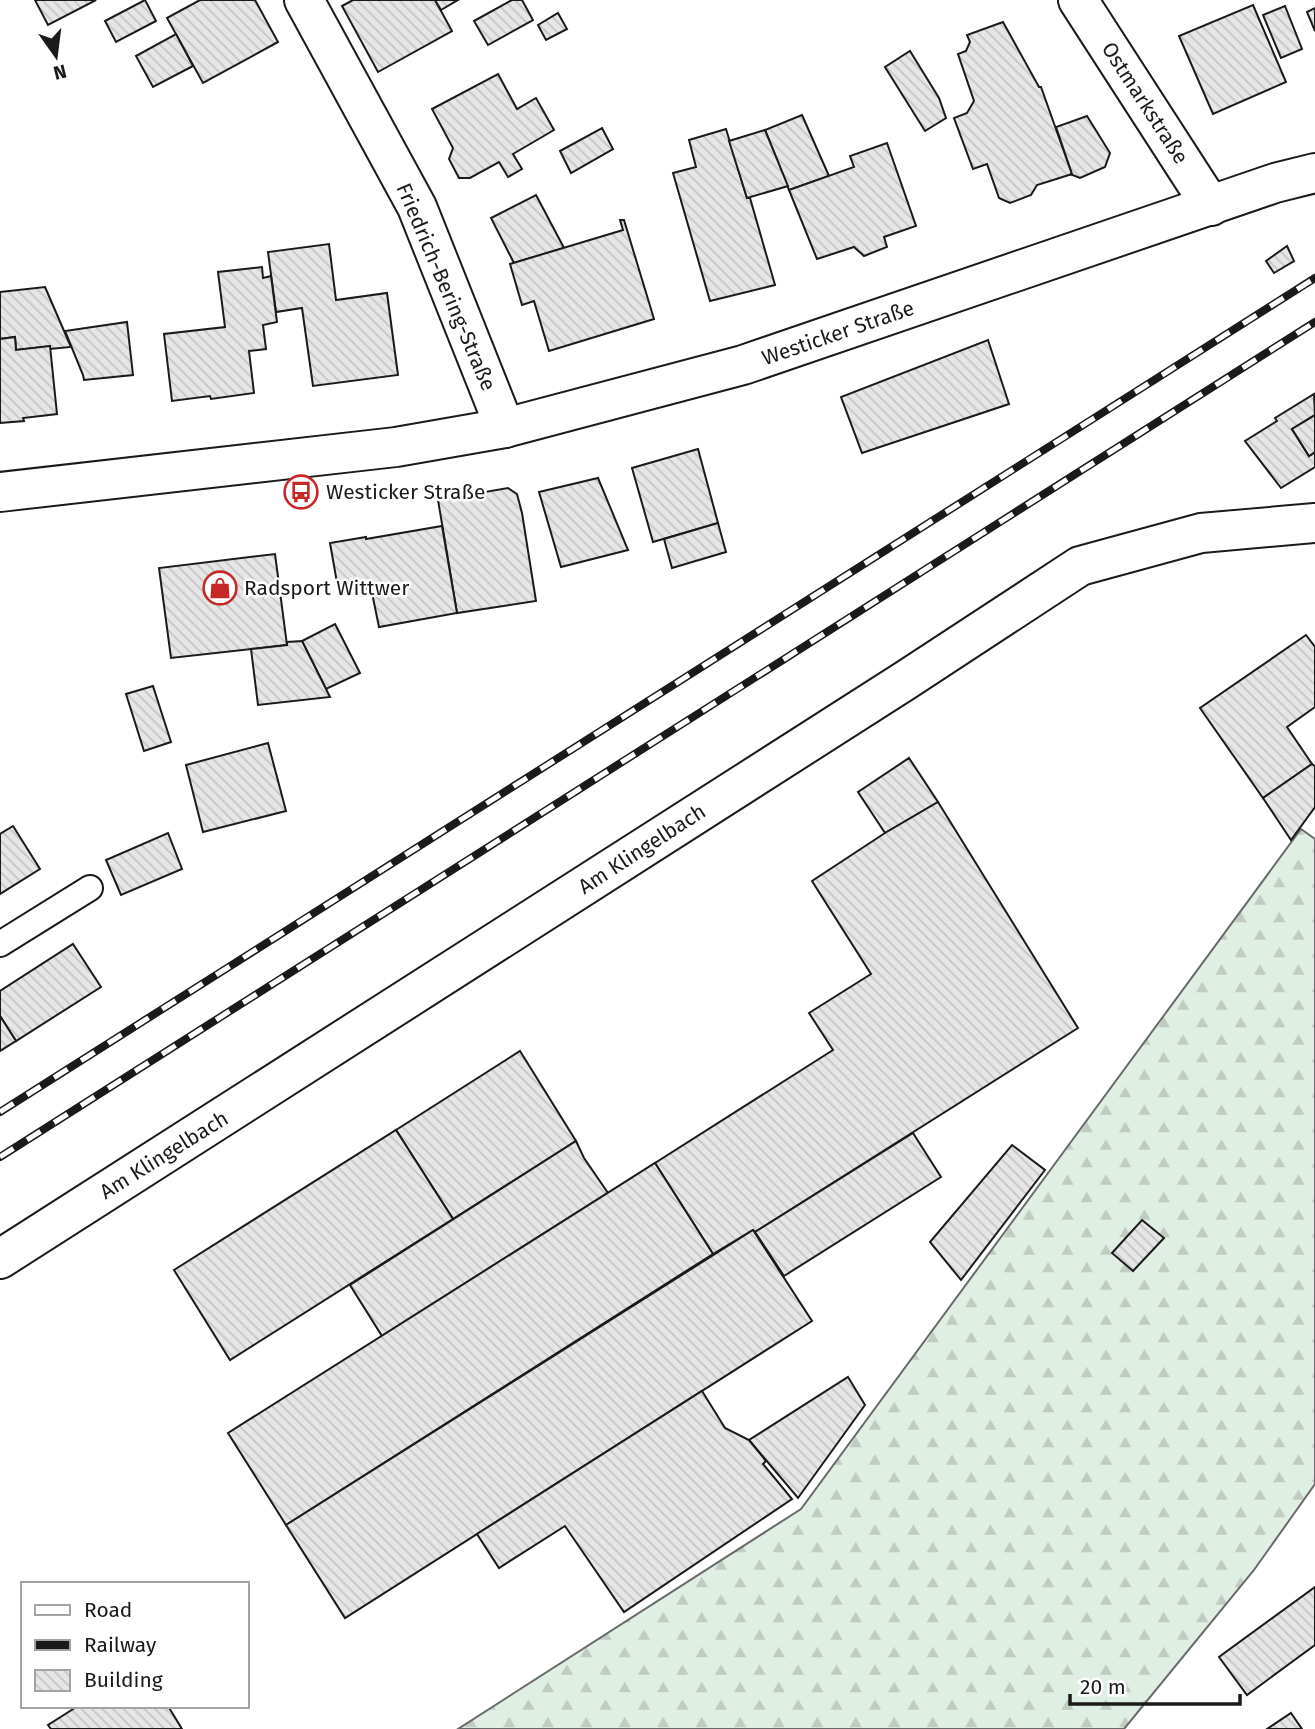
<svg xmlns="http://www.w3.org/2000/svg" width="1315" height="1729" viewBox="0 0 1315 1729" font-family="'Fira Sans',sans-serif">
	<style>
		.forest { fill: url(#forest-firs); stroke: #6a6a6a; stroke-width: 2 }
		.building { fill: url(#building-back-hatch); stroke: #1a1a1a; stroke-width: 2 }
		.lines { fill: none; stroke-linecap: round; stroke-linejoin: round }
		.service-casing { stroke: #1a1a1a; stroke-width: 28 }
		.minor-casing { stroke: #1a1a1a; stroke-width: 42 }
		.secondary-casing { stroke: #1a1a1a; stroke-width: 42 }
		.service { stroke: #fff; stroke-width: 24 }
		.minor { stroke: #fff; stroke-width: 38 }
		.secondary { stroke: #fff; stroke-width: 38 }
		.rail-casing { stroke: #1a1a1a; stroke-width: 8 }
		.rail { stroke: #fff; stroke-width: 5; stroke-dasharray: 16; stroke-linecap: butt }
		.labels { text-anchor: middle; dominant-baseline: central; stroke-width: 5; stroke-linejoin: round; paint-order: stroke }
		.street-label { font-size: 21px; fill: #1a1a1a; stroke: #fff }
		.poi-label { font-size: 21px; fill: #1a1a1a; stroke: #fff; text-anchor: start }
	</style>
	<defs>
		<pattern id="forest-firs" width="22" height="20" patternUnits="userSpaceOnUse" patternTransform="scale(1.75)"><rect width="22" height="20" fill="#e0efe3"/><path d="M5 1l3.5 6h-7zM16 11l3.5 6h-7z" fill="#c0ccc2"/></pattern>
		<pattern id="building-back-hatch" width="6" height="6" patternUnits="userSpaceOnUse" patternTransform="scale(1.75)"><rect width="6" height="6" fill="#e6e6e6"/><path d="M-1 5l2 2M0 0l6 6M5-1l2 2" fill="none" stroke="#c5c5c5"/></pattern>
	</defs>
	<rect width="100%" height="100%" fill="#fff"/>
	<path class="forest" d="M1301,829L1315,839V1484L1254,1570L1124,1729H458L801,1509Z"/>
	<g class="building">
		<path d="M35,0H96L48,25Z"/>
		<path d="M145,0L156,21L116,42L105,21Z"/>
		<path d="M200,0H255L278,42L203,83L167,18Z"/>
		<path d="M353,0H435L452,31L378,72L342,6Z"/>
		<path d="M435,0H458L441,10Z"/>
		<path d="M512,0H522L533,20L488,45L474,21Z"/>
		<path d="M1253,5L1286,82L1213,114L1179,36Z"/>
		<path d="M1285,6L1302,49L1281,58L1263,15Z"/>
		<path d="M1315,8V31L1307,12Z"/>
		<path d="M558,13L567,29L546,40L538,25Z"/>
		<path d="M1003,22L1039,87H1041L1072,174L1037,185L1031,195L1010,203L999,198L987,164L973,169L954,118L967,113L974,101L958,54L966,51L970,42L967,35Z"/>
		<path d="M176,34L193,66L153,87L136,56Z"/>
		<path d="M910,51L939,98L946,118L925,131L885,67Z"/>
		<path d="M498,74L517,109L536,98L554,130L513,154L522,169L508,177L499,162L470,178H459L449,159L453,148L432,109Z"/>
		<path d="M802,115L829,176L789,190L765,130Z"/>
		<path d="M1087,116L1110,153L1105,167L1080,178L1070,174H1072L1056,127Z"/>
		<path d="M602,128L613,149L571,173L560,151Z"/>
		<path d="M726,129L747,198H750L775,285L710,301L673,173L696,167L689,140Z"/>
		<path d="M765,130L788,186L747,198L729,141Z"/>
		<path d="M887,143L916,226L884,237L887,247L864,256L854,247L817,259L789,190L854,167L850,156Z"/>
		<path d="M536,195L564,248L514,263L491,218Z"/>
		<path d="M620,220H624L654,319L549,351L534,301L522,305L510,264L623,230Z"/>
		<path d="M329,244L336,300L387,293L398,375L313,386L302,308L276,312L268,252Z"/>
		<path d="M1287,246L1294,261L1274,273L1266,261Z"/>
		<path d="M262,267L263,278L271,276L277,322L263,325L266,349L249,351L254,393L211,399L210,396L172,401L164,334L225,327L218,272Z"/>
		<path d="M45,287L71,347L50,349V346L16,350L15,337L0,339V292Z"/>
		<path d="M127,322L133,375L84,380L83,375L65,331Z"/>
		<path d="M15,337L16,350L50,346L57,414L23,418L24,421L0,423V339Z"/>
		<path d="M988,340L1009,404L862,453L841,397Z"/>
		<path d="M1314,394L1315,415L1292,429L1309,456L1315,452V467L1281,488L1245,441L1277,421L1275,418Z"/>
		<path d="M1315,415V452L1309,456L1292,429Z"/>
		<path d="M698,449L718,523L653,542L632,468Z"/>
		<path d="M598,478L628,550L561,567L539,492Z"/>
		<path d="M508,488L517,494L522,513L536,601L457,613L438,500Z"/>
		<path d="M718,523L726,552L672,568L664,539Z"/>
		<path d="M442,526L457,613L379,627L371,588L339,594L330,543L366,537V539Z"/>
		<path d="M275,554L287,645L171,658L159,568Z"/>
		<path d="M335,624L360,673L326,689L302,641Z"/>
		<path d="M1306,635L1315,647V707L1287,727L1312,764L1263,798L1200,708Z"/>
		<path d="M302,641L330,697L258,705L251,649L287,645V642Z"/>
		<path d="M153,686L171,742L144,751L126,694Z"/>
		<path d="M268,743L286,811L203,832L186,765Z"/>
		<path d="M909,758L938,802L885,833L858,792Z"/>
		<path d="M1312,764L1315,766V807L1291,840L1263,798Z"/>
		<path d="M938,802L1078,1028L755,1232L753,1230L713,1254L655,1163L833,1050L809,1013L871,974L812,881L885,833Z"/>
		<path d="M13,826L40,869L0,894V834Z"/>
		<path d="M168,833L182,869L121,895L106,860Z"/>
		<path d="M73,944L101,987L16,1041L0,1016V991Z"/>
		<path d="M0,1016L16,1041L0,1051Z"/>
		<path d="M520,1051L576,1141L453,1219L396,1130Z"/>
		<path d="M396,1130L453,1219L230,1360L174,1270Z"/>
		<path d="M913,1133L941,1177L784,1276L755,1232Z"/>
		<path d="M576,1141L584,1158L608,1193L382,1336L350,1285Z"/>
		<path d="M1012,1145L1045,1170L961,1280L930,1242Z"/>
		<path d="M655,1163L713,1254L286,1525L228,1433Z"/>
		<path d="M1142,1220L1164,1238L1133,1271L1112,1253Z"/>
		<path d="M753,1230L812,1321L345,1618L286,1525Z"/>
		<path d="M848,1377L865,1405L798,1498L749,1440Z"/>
		<path d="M702,1391L725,1428L749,1440L766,1461L763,1464L792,1499L624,1612L565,1526L499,1568L477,1534Z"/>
		<path d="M1315,1587V1645L1247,1695L1219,1657Z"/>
		<path d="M78,1706H168L182,1729H51L48,1725Z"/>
		<path d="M1291,1713L1302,1729H1267Z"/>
	</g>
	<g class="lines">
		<defs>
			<path id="service" d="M0,944L90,888"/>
			<g id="minor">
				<path d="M304,0L417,207L505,428"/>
				<path d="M1078,0L1211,206"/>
				<path d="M0,1259L906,680L1080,566L1201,533L1315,523"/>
			</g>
			<path id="secondary" d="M0,492L396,447L505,428L743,365L1275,183L1315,173"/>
		</defs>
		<use href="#service" class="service-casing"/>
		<use href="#minor" class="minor-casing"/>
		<use href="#secondary" class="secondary-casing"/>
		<use href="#service" class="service"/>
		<use href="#minor" class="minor"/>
		<use href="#secondary" class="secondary"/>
		<defs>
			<g id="rail">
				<path d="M0,1112L1315,278"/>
				<path d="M0,1157L1315,322"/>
			</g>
		</defs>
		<use href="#rail" class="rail-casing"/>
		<use href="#rail" class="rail"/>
	</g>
	<defs>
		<symbol id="bus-ring" viewBox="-11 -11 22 22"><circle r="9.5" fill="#fff" stroke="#c62828" stroke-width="1.5"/><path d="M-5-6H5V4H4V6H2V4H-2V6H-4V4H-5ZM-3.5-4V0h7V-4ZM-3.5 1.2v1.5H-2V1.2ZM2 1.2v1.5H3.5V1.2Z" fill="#c62828"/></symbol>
		<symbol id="shop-ring" viewBox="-11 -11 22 22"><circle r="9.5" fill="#fff" stroke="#c62828" stroke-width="1.5"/><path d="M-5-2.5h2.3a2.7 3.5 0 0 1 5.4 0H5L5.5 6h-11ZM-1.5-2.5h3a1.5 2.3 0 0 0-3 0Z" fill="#c62828"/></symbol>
	</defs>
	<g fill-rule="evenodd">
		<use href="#bus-ring" x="282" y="473" width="38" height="38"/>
		<use href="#shop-ring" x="201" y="569" width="38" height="38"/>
	</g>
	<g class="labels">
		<g class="street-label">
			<text transform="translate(1145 103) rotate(57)">Ostmarkstraße</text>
			<text transform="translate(446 287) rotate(67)">Friedrich-Bering-Straße</text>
			<text transform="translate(838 333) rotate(-19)">Westicker Straße</text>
			<text transform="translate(642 849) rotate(-33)">Am Klingelbach</text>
			<text transform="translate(164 1155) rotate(-32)">Am Klingelbach</text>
		</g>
		<g class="poi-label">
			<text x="326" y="492">Westicker Straße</text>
			<text x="244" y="588">Radsport Wittwer</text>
		</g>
	</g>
	<rect x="21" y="1582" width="228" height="126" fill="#ffffff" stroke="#a3a3a3" stroke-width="2"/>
	<rect x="35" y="1605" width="35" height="10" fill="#ffffff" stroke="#a3a3a3" stroke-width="2"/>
	<text x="84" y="1617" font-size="21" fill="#1a1a1a">Road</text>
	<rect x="35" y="1640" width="35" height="10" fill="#1a1a1a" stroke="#a3a3a3" stroke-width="2"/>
	<text x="84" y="1652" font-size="21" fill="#1a1a1a">Railway</text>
	<rect x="35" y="1670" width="35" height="21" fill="url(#building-back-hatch)" stroke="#a3a3a3" stroke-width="2"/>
	<text x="84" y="1687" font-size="21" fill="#1a1a1a">Building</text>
	<g transform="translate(56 56) rotate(166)" stroke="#ffffff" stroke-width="5" paint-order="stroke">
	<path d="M0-5L12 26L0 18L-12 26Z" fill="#1a1a1a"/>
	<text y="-10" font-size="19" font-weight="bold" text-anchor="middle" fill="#1a1a1a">N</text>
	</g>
	<path d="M1070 1694v10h170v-10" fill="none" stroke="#1a1a1a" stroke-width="3.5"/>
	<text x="1080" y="1694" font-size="21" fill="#1a1a1a" stroke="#ffffff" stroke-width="5" paint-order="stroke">20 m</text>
</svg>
